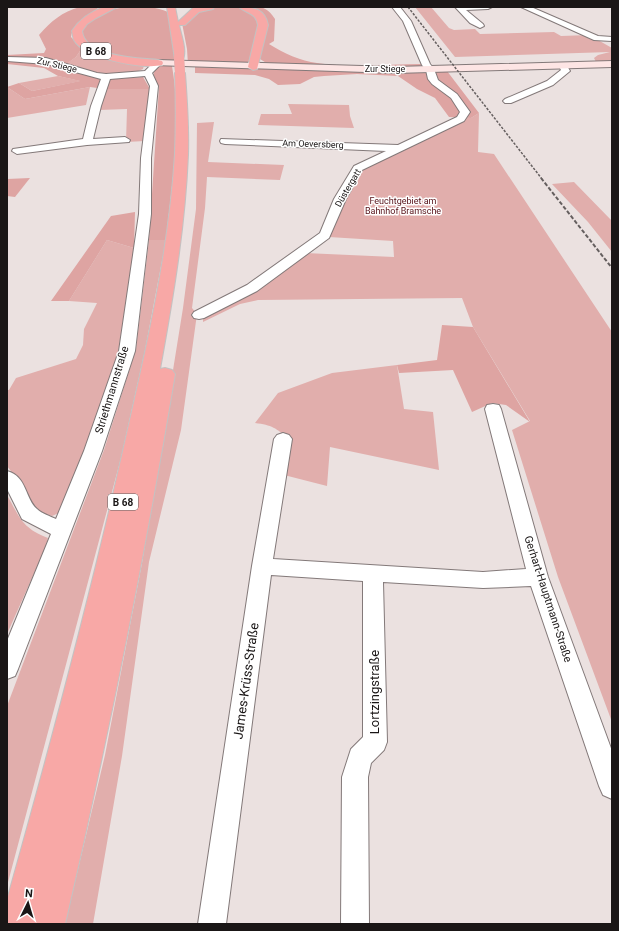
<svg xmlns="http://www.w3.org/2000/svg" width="619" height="931" viewBox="0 0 619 931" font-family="Roboto,sans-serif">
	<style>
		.green { fill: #e1aeac }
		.forest { fill: #dea4a2 }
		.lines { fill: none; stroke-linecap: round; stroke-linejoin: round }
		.street-casing { stroke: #837979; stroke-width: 2 }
		.secondary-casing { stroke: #837979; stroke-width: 2 }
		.highway-casing { stroke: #c3c2c2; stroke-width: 2 }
		.street { fill: #fff; fill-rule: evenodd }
		.secondary { fill: #fde5e4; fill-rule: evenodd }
		.highway { fill: #f8a8a6; fill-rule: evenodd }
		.rail-far1 { stroke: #655f5f; stroke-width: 1.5; stroke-dasharray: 2.5 1.5; stroke-linecap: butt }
		.rail { stroke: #655f5f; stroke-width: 2; stroke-dasharray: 4 2; stroke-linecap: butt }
		.highway-bridge-casing { stroke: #c3c2c2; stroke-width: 10; stroke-linecap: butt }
		.highway-bridge { stroke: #f8a8a6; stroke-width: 10 }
		.labels { text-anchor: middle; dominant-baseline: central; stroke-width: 3; stroke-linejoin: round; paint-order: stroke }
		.far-street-label { font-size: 9px; fill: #1a1616; stroke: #fff }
		.far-park-label { font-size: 9px; fill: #551017; stroke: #fff }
		.shield { fill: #fff; stroke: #5f5c5c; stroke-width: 1 }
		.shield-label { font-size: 10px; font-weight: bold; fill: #1a1616 }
		.street-label { font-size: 11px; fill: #1a1616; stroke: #fff }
		.near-street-label { font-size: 13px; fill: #1a1616; stroke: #fff }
	</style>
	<rect width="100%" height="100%" fill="#ebe1e0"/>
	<g class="green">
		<path d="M415,7H431L449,28L454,30L475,29L480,34L554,32L561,36L589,35L612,48V62H596L594,58L598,55L610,52L455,57Z"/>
		<path d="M82,48C101,59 123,61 144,65L143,69L131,74L98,75L66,64L76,57Z"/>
		<path d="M58,76L81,81L32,91L19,83Z"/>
		<path d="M7,87L25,99L90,87L86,105L7,118Z"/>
		<path d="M105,89H150L145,141L126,142L127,109L99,110Z"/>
		<path d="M288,104L349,105L350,116L354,128L258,125L261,114H292Z"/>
		<path d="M479,113L478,152L494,154L612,332V722L558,577L512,430L530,421L473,327L462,298L258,300L240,304L203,322V318L305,253L394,257L393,241L329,237L340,209L360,170L466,118H471Z"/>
		<path d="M214,122L208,162L284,165L280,180L207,177L205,208L192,308L197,314L181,430L149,562L122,756L93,924H65L105,755L142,563L183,308L196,209L197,123Z"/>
		<path d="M574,182L612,221V252L588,222L552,184Z"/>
		<path d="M107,240L134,248L118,353L85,448L61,512L52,516L37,511L20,483L7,466V390H9L16,378L76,359L83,345L84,329L97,303L69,301Z"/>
		<path d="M149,240H166L145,350L121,458L7,886V706L104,450L136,349Z"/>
		<path d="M397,365L404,409L433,412L439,470L330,447L327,486L284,475L289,439C276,428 272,425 255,423L278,393L332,373Z"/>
		<path d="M7,495C20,518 22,528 48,538L45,549L7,634Z"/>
	</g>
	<g class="forest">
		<path d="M80,7H99C88,18 74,20 71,37L82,48L76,57L65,65L93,77L113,79L143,77L150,89H105L90,87L25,99L7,87L19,83L32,91L80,81L58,76L44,68L7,64V55L44,53L46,49L39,35C51,21 62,12 80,7Z"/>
		<path d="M128,7C146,7 156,6 173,14L180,64L139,62L89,48L77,31L80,26L113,9Z"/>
		<path d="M209,7L245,8L261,16L253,67L188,65L187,49L182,23L200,9Z"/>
		<path d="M249,7C263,7 267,7 275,19L274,41L269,44C283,53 301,61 317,63C350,68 389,64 422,64V65L415,68L268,64L260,59C262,49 270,22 263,14C259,10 254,9 249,7Z"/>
		<path d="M159,66H172C182,123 172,183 166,240H149L159,87C155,78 150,73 159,66Z"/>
		<path d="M195,67L363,72L447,71L479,113L471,118L449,117L435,98L417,89L398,76L357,74L324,76L314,77L300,84L278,85L269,79L255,75L195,73Z"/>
		<path d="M30,178L15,197L7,196V179Z"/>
		<path d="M135,212L134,248L107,240L69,301H51L111,216Z"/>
		<path d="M442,325L473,327L530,422L506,405L492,403L472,412L453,370L399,373L397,365L437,360Z"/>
	</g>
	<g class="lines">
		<defs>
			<g id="street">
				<path d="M392,7H400L411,21L430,64L434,69L438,80L457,94L470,112L464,121L362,170L346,199L329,238L257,291L204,318L199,319L194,318L192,315L194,312L247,285L320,233L334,199L354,166L386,151L225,144L221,143L220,141L221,139L398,145L457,117L460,112L451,98L432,84L428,79L426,70L422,65L403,21Z"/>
				<path d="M455,7H492L488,9L466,10L483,24L484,26L480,28L470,23Z"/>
				<path d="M521,7H531L598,36L612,37V41L594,40Z"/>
				<path d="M7,57L46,58L97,73L106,74L145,71L153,63L156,62L160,65L152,73L158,86L151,158V214L135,351L102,451L18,669L15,676L7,679V641L51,534L22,519L7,489V471C27,476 25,499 37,509C42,514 50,516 56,519L84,451L119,351L139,214L141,158L150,86L145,76L110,79L101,106L93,139L125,137L130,140L129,142L87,145L17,154L12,151L13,149L83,139L91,106L101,79L46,64L7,61Z"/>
				<path d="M563,63L566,64L570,71L553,85L511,103H505L503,101L505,99L547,81L561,70L559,66Z"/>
				<path d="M493,404L499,405L501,409L548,577L612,751V799L603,795L599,786L531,586L483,588L383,582L387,742L384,750L371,763L368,777L369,924H341L342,777L351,749L363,737V581L271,575L226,924H198L252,566L274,439L277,435L283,433L289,435L292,439L273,559L483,572L526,569L485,409L487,405Z"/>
			</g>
			<path id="secondary" d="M158,60L395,67L612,61V67L395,73L154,65L153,63L154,61Z"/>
			<g id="highway">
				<path d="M104,7H117L96,18L87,24L82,31C85,57 137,58 158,60L162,61L163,63L162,65C143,70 84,58 74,40C73,38 73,34 72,31C80,19 90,12 104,7Z"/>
				<path d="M167,7H175L178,22L193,8L214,7L213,9L199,12L185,25H179C181,35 187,50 183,59H175Z"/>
				<path d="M239,7C253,7 265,9 268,25L257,69L253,70L248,67L258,25C256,12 247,14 239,7Z"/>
				<path d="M180,70L185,73C187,100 189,128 188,155C185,227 173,298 160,369L165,368L172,370L175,374C144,559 107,742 65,924H7V900C49,751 89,602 123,451C145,354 169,254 175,154C176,127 176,100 175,73Z"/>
			</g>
		</defs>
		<use href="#street" class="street-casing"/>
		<use href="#secondary" class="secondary-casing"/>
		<use href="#highway" class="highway-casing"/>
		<use href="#street" class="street"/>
		<use href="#secondary" class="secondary"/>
		<use href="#highway" class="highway"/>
		<path class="rail-far1" d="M408,7L542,179"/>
		<path class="rail" d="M541,178L612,268"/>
		<defs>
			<path id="highway-bridge" d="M179,57L180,73"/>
		</defs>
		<use href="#highway-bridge" class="highway-bridge-casing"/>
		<use href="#highway-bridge" class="highway-bridge"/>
	</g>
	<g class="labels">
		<g class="far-street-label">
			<text transform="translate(57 65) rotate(13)">Zur Stiege</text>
			<text x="385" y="69">Zur Stiege</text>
			<text transform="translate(313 144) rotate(2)">Am Oeversberg</text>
			<text transform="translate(348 188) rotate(-60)">Düstergatt</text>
		</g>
		<g class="far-park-label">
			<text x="403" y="201">Feuchtgebiet am<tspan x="403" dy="10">Bahnhof Bramsche</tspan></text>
		</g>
		<g class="shield">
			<rect x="81" y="43" width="30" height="16" rx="3"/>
			<rect x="108" y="494" width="30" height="16" rx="3"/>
		</g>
		<g class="shield-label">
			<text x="96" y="51">B 68</text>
			<text x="123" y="502">B 68</text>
		</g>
		<g class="street-label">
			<text transform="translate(112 390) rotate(-73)">Striethmannstraße</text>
			<text transform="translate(548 599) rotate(72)">Gerhart-Hauptmann-Straße</text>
		</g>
		<g class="near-street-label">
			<text transform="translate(246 681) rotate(-82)">James-Krüss-Straße</text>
			<text transform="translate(374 692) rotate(-90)">Lortzingstraße</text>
		</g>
	</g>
	<rect width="619" height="931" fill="none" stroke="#1a1616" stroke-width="16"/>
	<g transform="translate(28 903) rotate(5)" stroke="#ffffff" stroke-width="3" paint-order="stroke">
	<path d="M0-3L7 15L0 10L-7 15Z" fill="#1a1616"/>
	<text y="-6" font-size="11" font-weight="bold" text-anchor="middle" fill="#1a1616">N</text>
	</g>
</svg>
